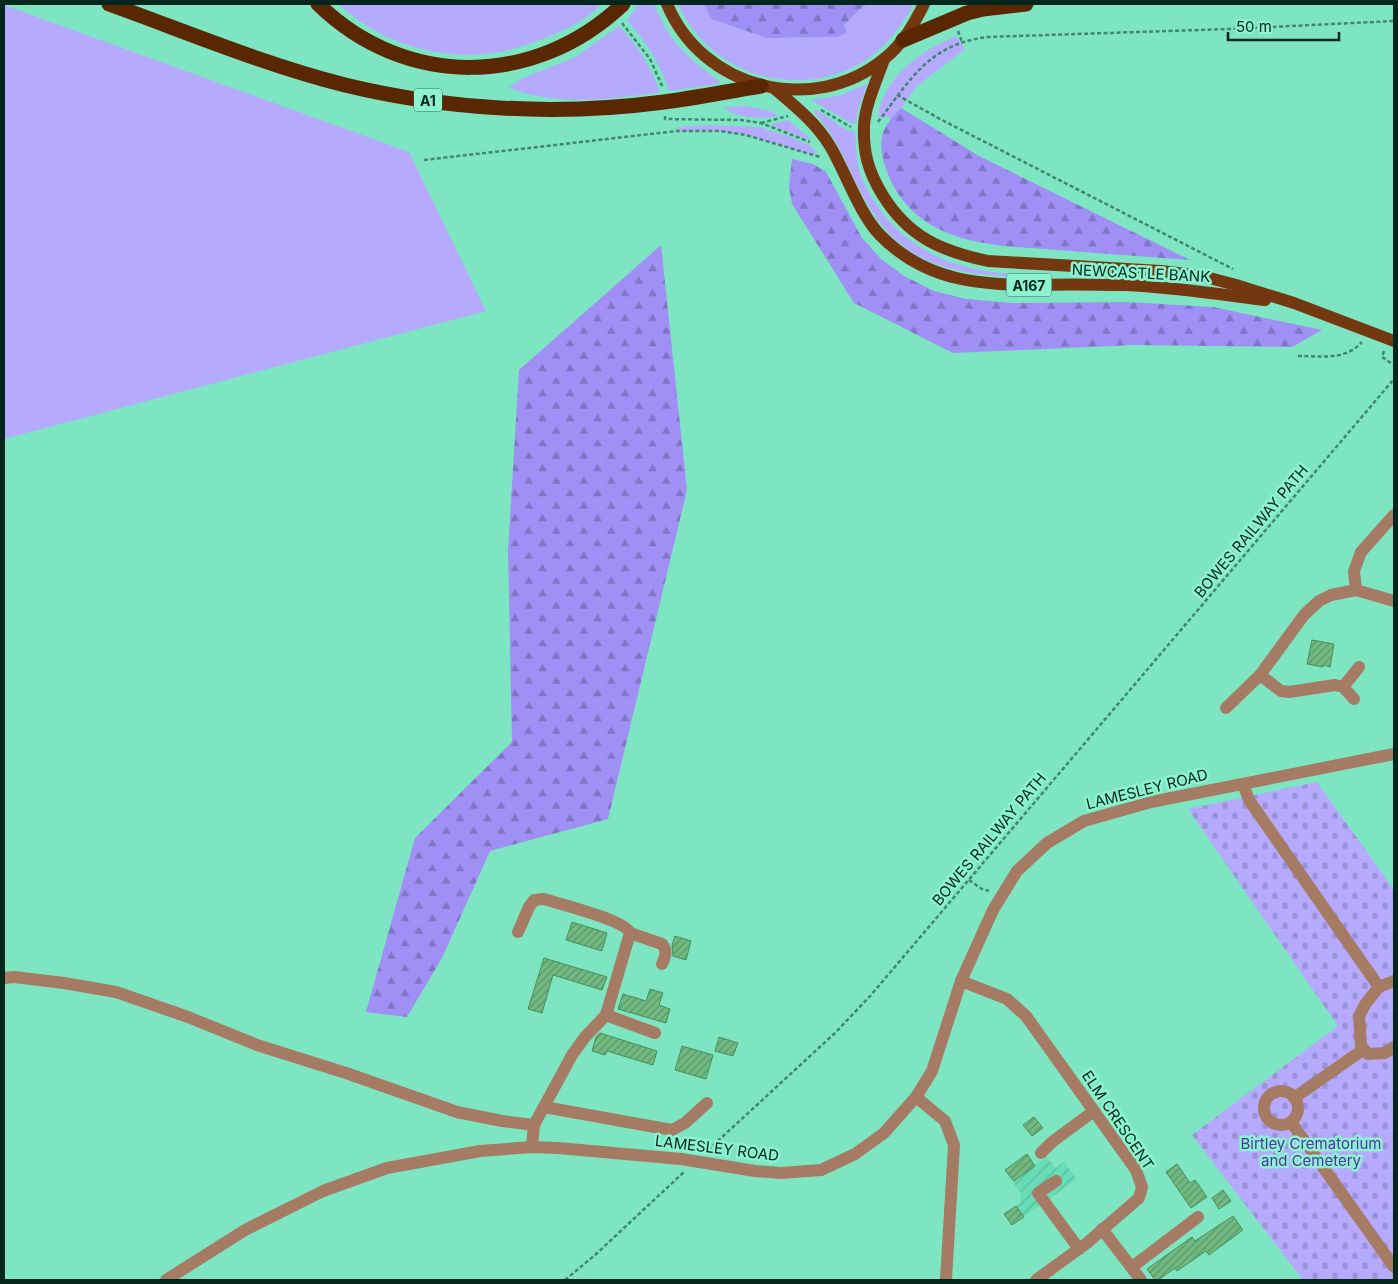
<svg xmlns="http://www.w3.org/2000/svg" width="1398" height="1284" viewBox="0 0 1398 1284" font-family="Inter,sans-serif">
	<style>
		.industrial { fill: url(#industrial-furrows) }
		.grass { fill: #b5aafd }
		.forest { fill: url(#forest-firs) }
		.cemetery { fill: url(#cemetery-stones) }
		.building { fill: url(#building-hatch); stroke: #488f59 }
		.lines { fill: none; stroke-linecap: round; stroke-linejoin: round }
		.path { stroke: #418670; stroke-width: 2.5; stroke-dasharray: 4 2.5; stroke-linecap: butt }
		.minor { stroke: #a67b63; stroke-width: 12 }
		.major { stroke: #743810; stroke-width: 12 }
		.highway { stroke: #592702; stroke-width: 15 }
		.labels { text-anchor: middle; dominant-baseline: central; stroke-width: 5; stroke-linejoin: round; paint-order: stroke }
		.shield { fill: #8cf2cf; stroke: #2d6352; stroke-width: 1 }
		.shield-label { font-size: 14px; font-weight: bold; fill: #04261c }
		.street-label { font-size: 15px; fill: #04261c; stroke: #8cf2cf }
		.park-label { font-size: 15px; fill: #5232a6; stroke: #8cf2cf }
	</style>
	<defs>
		<pattern id="industrial-furrows" width="10" height="10" patternUnits="userSpaceOnUse" patternTransform="scale(1.25)"><rect width="10" height="10" fill="#68dcb7"/><path d="M-1 1l2-2M0 10L10 0M9 11l2-2" fill="none" stroke="#59bd9d"/></pattern>
		<pattern id="forest-firs" width="22" height="20" patternUnits="userSpaceOnUse" patternTransform="scale(1.25)"><rect width="22" height="20" fill="#a08ff4"/><path d="M5 1l3.5 6h-7zM16 11l3.5 6h-7z" fill="#8075c5"/></pattern>
		<pattern id="cemetery-stones" width="16" height="16" patternUnits="userSpaceOnUse" patternTransform="scale(1.25)"><rect width="16" height="16" fill="#b5aafd"/><path d="M2 7V4a2 2 0 0 1 4 0v3zM10 15v-3a2 2 0 0 1 4 0v3z" fill="#9a92d8"/></pattern>
		<pattern id="building-hatch" width="6" height="6" patternUnits="userSpaceOnUse" patternTransform="scale(1.25)"><rect width="6" height="6" fill="#71b980"/><path d="M-1 1l2-2M0 6l6-6M5 7l2-2" fill="none" stroke="#5b9668"/></pattern>
	</defs>
	<rect width="100%" height="100%" fill="#7ee5c3"/>
	<path class="industrial" d="M1027,1154L1035,1165L1047,1157L1056,1168L1064,1162L1077,1179L1012,1225L1004,1214L1020,1203L1021,1194L1005,1170Z"/>
	<g class="grass">
		<path d="M339,4H601C589,19 567,29 550,36C533,43 516,49 499,52C443,62 380,44 339,4Z"/>
		<path d="M639,4H654C669,43 689,58 720,82L718,84L669,91C661,64 645,41 627,20Z"/>
		<path d="M678,4H704L711,19L767,38L836,37L847,33L844,25L862,7L870,4H914C901,27 885,49 861,63C795,101 709,74 678,4Z"/>
		<path d="M4,5L409,152L486,311L4,439Z"/>
		<path d="M619,26C638,46 651,66 660,92C616,99 550,107 509,87L525,77L574,58Z"/>
		<path d="M956,36L965,49L917,86L901,108L891,118L878,117C883,77 921,51 956,36Z"/>
		<path d="M867,84L858,109L856,123H851L811,100L838,96Z"/>
		<path d="M747,106L770,111L779,116C762,119 738,119 723,107Z"/>
		<path d="M817,110L848,131H855C856,143 856,155 858,166C861,179 869,193 876,204C902,244 945,266 992,272C1009,274 1028,274 1045,274L1044,278C965,275 904,274 863,196C847,166 836,135 813,111Z"/>
		<path d="M788,120L810,138V140L770,125Z"/>
		<path d="M707,125L759,127L791,137L811,146L817,154L813,155L746,135L720,131H677V127Z"/>
	</g>
	<g class="forest">
		<path d="M704,4H870L862,7L844,25L847,33L836,37L767,38L711,19Z"/>
		<path d="M901,108L979,156L1190,260C1145,257 1101,253 1057,250C1019,247 976,247 941,230C915,218 895,196 886,169C877,142 880,128 901,108Z"/>
		<path d="M792,159L813,164L826,172L862,238L881,259L904,276L934,291L966,299L1012,303L1127,302L1213,307L1322,330L1292,347L1135,345L953,353L854,303L792,204L789,187Z"/>
		<path d="M661,245L687,490L608,819L490,851L442,958L407,1017L366,1012L415,838L512,742L508,551L519,370Z"/>
	</g>
	<path class="cemetery" d="M1317,782L1394,890V1280H1303L1192,1135L1338,1026L1188,809Z"/>
	<g class="building">
		<path d="M1312,640L1334,644L1330,667L1324,665L1323,667L1307,664Z"/>
		<path d="M572,922L607,933L602,951L566,940Z"/>
		<path d="M675,936L691,941L686,960L673,956L672,945Z"/>
		<path d="M544,958L607,977L602,990L553,975L542,1013L528,1009Z"/>
		<path d="M650,989L663,993L659,1005L670,1009L666,1023L618,1009L623,994L646,1001Z"/>
		<path d="M600,1033L657,1051L653,1065L607,1051L605,1055L592,1051L596,1037Z"/>
		<path d="M719,1037L738,1043L733,1056L715,1051Z"/>
		<path d="M682,1046L713,1055L706,1079L675,1070Z"/>
		<path d="M1034,1117L1043,1128L1032,1136L1023,1125Z"/>
		<path d="M1027,1154L1035,1166L1014,1181L1005,1170Z"/>
		<path d="M1177,1164L1190,1183L1195,1180L1207,1197L1191,1208L1166,1172Z"/>
		<path d="M1223,1190L1231,1201L1219,1209L1212,1198Z"/>
		<path d="M1016,1206L1024,1217L1012,1225L1004,1214Z"/>
		<path d="M1233,1216L1243,1230L1209,1255L1206,1251L1177,1271L1175,1268L1158,1280H1155L1147,1269L1192,1237L1195,1241Z"/>
	</g>
	<g class="lines">
		<g class="path">
			<path d="M622,23L650,59L663,88"/>
			<path d="M958,31L962,42"/>
			<path d="M897,95L942,120L1233,269"/>
			<path d="M821,110L851,127"/>
			<path d="M665,116V119L741,120L761,123L810,142"/>
			<path d="M878,122C911,79 928,45 987,37L1229,29L1394,21"/>
			<path d="M761,123L788,116"/>
			<path d="M424,160L677,131H720L746,135L820,157"/>
			<path d="M1384,351L1382,357L1394,365"/>
			<path d="M1298,356C1320,356 1345,361 1362,342"/>
			<path d="M969,880L982,889L989,891"/>
			<path d="M708,1150L835,1033L871,995L1394,379"/>
			<path d="M565,1280L595,1255L684,1172"/>
		</g>
		<g class="minor">
			<path d="M1356,590L1354,571L1361,552L1394,515"/>
			<path d="M1260,675L1281,691L1289,692L1335,685L1343,687L1354,699"/>
			<path d="M1343,687L1359,667"/>
			<path d="M1226,708L1260,675L1304,615L1319,601L1331,595L1356,590L1394,601"/>
			<path d="M1243,784L1249,800L1379,987L1394,981"/>
			<path d="M518,932L529,907L534,900L544,899C560,904 625,920 630,933L606,1015L585,1037L572,1055L534,1125L532,1147"/>
			<path d="M630,933L662,944C668,951 665,957 662,964"/>
			<path d="M4,978L14,977L64,983L116,992L188,1017L257,1045L346,1073L457,1112L502,1121L534,1125"/>
			<path d="M961,981L1007,999L1026,1016L1136,1170L1142,1187L1139,1198L1087,1243L1036,1280"/>
			<path d="M1379,987L1366,1003L1359,1016L1361,1046L1368,1054L1385,1053L1394,1047"/>
			<path d="M606,1015L655,1033"/>
			<circle cx="1281" cy="1108" r="17"/>
			<path d="M916,1097L945,1121L954,1145L946,1280"/>
			<path d="M1294,1098L1364,1049"/>
			<path d="M544,1107L672,1130L685,1123L707,1103"/>
			<path d="M1291,1122L1394,1267"/>
			<path d="M1041,1153L1052,1142L1094,1111"/>
			<path d="M1056,1181L1038,1193L1079,1249"/>
			<path d="M1102,1229L1141,1280"/>
			<path d="M1132,1267L1198,1217"/>
			<path d="M166,1280L245,1230L323,1191L387,1168L480,1151L532,1147L558,1148L681,1159L755,1171L781,1173L821,1170L855,1154L884,1133L916,1097L932,1071L961,981L993,910L1017,871L1047,843L1084,821L1151,802L1394,754"/>
		</g>
		<g class="major">
			<path d="M667,4C702,89 813,117 884,59C903,44 914,24 924,4"/>
			<path d="M884,59C877,80 866,102 864,125C863,152 868,171 882,194C908,237 941,251 988,261L1161,271L1202,276L1236,285L1294,303L1394,341"/>
			<path d="M775,89C795,106 816,123 830,146C846,173 859,213 880,235C927,283 982,285 1045,285C1072,284 1098,285 1125,285C1172,287 1218,294 1265,300"/>
		</g>
		<g class="highway">
			<path d="M109,4C187,32 265,65 345,85C448,110 558,116 664,102C696,98 729,91 761,86"/>
			<path d="M318,4C405,89 535,88 623,4"/>
			<path d="M903,40L967,13L983,9L1026,4"/>
		</g>
	</g>
	<g class="labels">
		<g class="shield">
			<rect x="414" y="88.5" width="28" height="23" rx="4"/>
			<rect x="1006.5" y="273.5" width="45" height="23" rx="4"/>
		</g>
		<g class="shield-label">
			<text x="428" y="100">A1</text>
			<text x="1029" y="285">A167</text>
		</g>
		<g class="street-label">
			<text transform="translate(1141 273) rotate(3)">NEWCASTLE BANK</text>
			<text transform="translate(1251 531) rotate(-50)">BOWES RAILWAY PATH</text>
			<text transform="translate(1147 789) rotate(-14)">LAMESLEY ROAD</text>
			<text transform="translate(989 839) rotate(-50)">BOWES RAILWAY PATH</text>
			<text transform="translate(1118 1120) rotate(56)">ELM CRESCENT</text>
			<text transform="translate(717 1148) rotate(7)">LAMESLEY ROAD</text>
		</g>
		<g class="park-label">
			<text x="1311" y="1143">Birtley Crematorium<tspan x="1311" dy="17">and Cemetery</tspan></text>
		</g>
	</g>
	<rect width="1398" height="1284" fill="none" stroke="#04261c" stroke-width="10"/>
	<path d="M1228 32v8h111v-8" fill="none" stroke="#04261c" stroke-width="2.5"/>
	<text x="1236" y="32" font-size="15" fill="#04261c" stroke="#8cf2cf" stroke-width="4" paint-order="stroke">50 m</text>
</svg>
